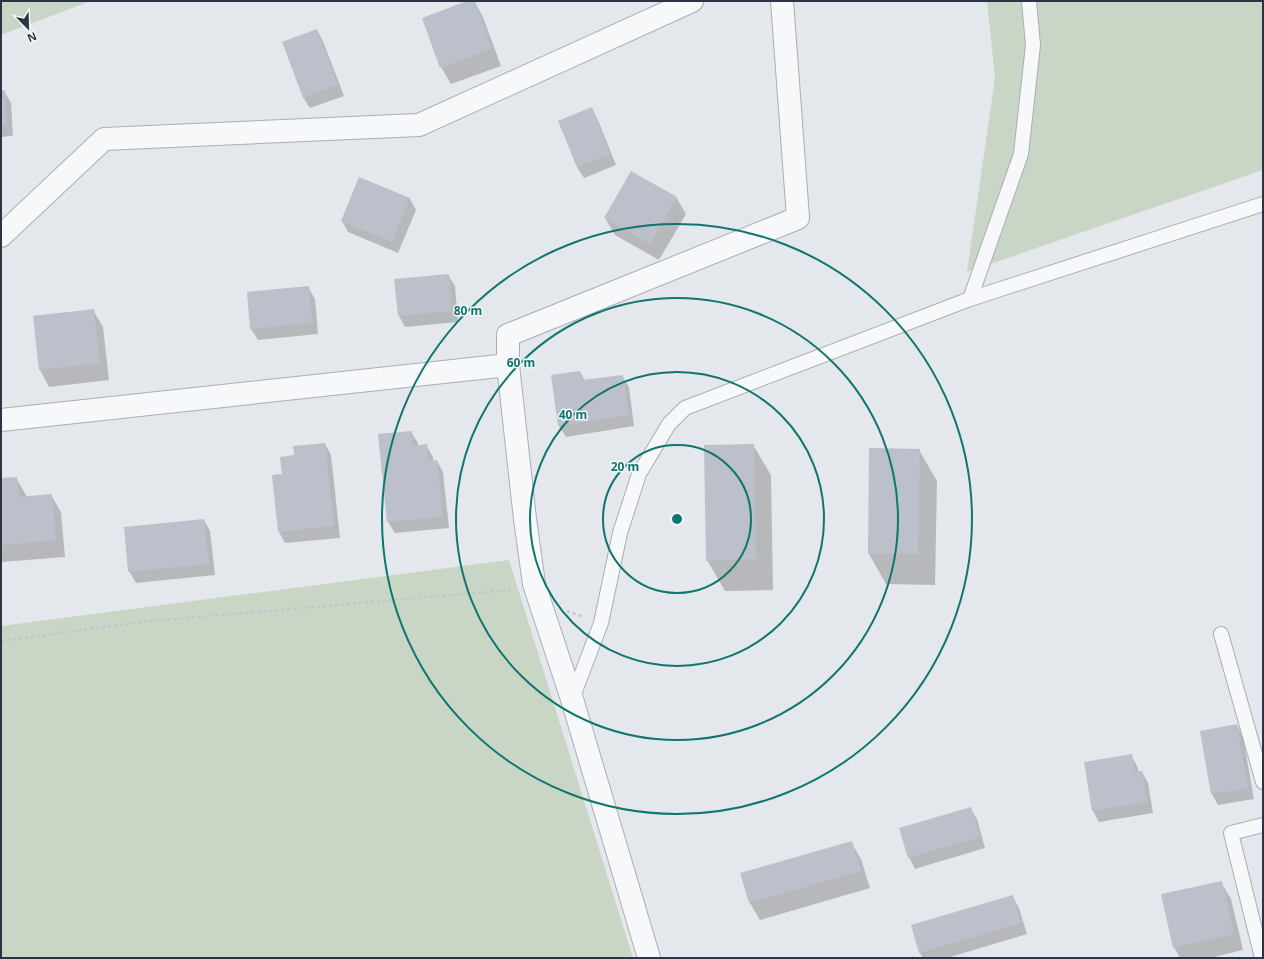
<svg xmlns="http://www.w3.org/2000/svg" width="1264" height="959" viewBox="0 0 1264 959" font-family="'Noto Sans',sans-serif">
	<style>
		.green { fill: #c9d6c5 }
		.shadow { fill: #0003 }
		.building { fill: #bbc0ca }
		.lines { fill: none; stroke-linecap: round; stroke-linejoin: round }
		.lane-casing { stroke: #a9aeb7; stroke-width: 16 }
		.street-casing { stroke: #a9aeb7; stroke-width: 24 }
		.path { stroke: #c2c5cb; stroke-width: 2.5; stroke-dasharray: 3 3; stroke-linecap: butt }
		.lane { stroke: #f7f8fa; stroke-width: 14 }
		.street { stroke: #f7f8fa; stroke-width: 22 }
		.ring { fill: none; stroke: #0f766e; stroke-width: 2 }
		.centre { fill: #0f766e; stroke: #f4f6f9; stroke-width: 2 }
		.ring-label { font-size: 12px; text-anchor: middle; font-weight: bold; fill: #0f766e; stroke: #f4f6f9; stroke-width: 3; stroke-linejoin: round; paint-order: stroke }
	</style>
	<rect width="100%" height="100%" fill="#e4e7ec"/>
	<g class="green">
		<path d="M1,1H91L1,35Z"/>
		<path d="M987,1H1263V170L967,272L995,78Z"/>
		<path d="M509,560L633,958H1V626Z"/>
	</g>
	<g class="shadow">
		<path d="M470,1H474L483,17L501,66L451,84L441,67Z"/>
		<path d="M317,30L323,41L344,96L310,108L303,97Z"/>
		<path d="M4,91L11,103L13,136L1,137V92Z"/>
		<path d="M592,109L598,120L616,165L584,178L577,167L559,121Z"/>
		<path d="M359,178L410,199L416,210L398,253L348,232L342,221Z"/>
		<path d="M676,197L686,214L659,260L615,235L605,218Z"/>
		<path d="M448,275L455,286L458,322L405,327L399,316Z"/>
		<path d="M308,287L315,299L318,334L258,340L251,329Z"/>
		<path d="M93,310L103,327L109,380L49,387L40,370L34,316Z"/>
		<path d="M580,372L585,381L622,376L629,387L634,426L566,437L559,426Z"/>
		<path d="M411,432L418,443V446L426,445L433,457V461H437L443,472L449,528L395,533L388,522Z"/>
		<path d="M325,444L331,455L340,538L285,543L279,532L283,475L295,456Z"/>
		<path d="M753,445L771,475L773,590L725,591L707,560Z"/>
		<path d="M919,450L937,481L935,585L886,584L869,554Z"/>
		<path d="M16,478L26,495V498L51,495L61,512L65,557L1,562V479Z"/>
		<path d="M204,520L210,531L215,575L136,583L129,571Z"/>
		<path d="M1237,725L1243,737L1254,799L1218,805L1212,794L1201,732Z"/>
		<path d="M1131,755L1137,766L1139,773L1142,772L1148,783L1153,813L1099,822L1093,811Z"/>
		<path d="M970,808L977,819L985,848L915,869L909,857Z"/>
		<path d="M851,842L861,859L870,888L760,920L750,903L741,874Z"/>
		<path d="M1221,882L1231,899L1243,950L1210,958H1180L1174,947Z"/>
		<path d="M1013,897L1019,908L1027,934L947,958H923L920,953L912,926Z"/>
	</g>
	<g class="building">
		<path d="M467,1H475L492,49L440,68L422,18Z"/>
		<path d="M317,29L338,84L303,98L282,42Z"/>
		<path d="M5,90L7,125L1,126V91Z"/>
		<path d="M592,107L610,154L577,167L558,121Z"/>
		<path d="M631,171L677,197L650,244L604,218Z"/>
		<path d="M359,177L410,198L392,242L341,221Z"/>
		<path d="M449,274L452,311L398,316L394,279Z"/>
		<path d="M309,286L312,323L250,329L247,292Z"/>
		<path d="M94,309L100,363L39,370L33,316Z"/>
		<path d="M580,371L582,380L623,375L629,415L558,426L551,375Z"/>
		<path d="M412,431L413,446L427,444L428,461L437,460L443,517L387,522L378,434Z"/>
		<path d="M325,443L334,526L278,532L272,475L282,474L280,457L294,455L293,446Z"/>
		<path d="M754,444L756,559L706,561L704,445Z"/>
		<path d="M869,448L920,449L918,554H868Z"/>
		<path d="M17,477L19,497L52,494L56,540L1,545V478Z"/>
		<path d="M204,519L209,564L128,572L124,527Z"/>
		<path d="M1237,724L1248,788L1211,794L1200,731Z"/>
		<path d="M1132,754L1135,772L1142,771L1147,802L1092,811L1084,762Z"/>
		<path d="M971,807L980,837L908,858L899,828Z"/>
		<path d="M852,841L861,871L749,903L740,873Z"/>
		<path d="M1222,881L1234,934L1173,948L1161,894Z"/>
		<path d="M1013,895L1021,923L919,953L911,925Z"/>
	</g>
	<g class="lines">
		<defs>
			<g id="lane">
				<path d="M970,299L1021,154L1033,45L1029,1"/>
				<path d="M1221,634L1263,782"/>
				<path d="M572,699L601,623L620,533L639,474L669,424L685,408L970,299L1263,204"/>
				<path d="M1262,958L1231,833L1263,825"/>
			</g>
			<g id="street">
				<path d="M1,236L104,139L419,125L692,1"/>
				<path d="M1,420L508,365"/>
				<path d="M649,958L572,699L534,584L525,519L508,365V335L798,218L782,1"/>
			</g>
		</defs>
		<use href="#lane" class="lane-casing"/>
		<use href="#street" class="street-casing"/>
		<g class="path">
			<path d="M567,611L583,617"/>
			<path d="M1,641L142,622L509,590L512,591"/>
		</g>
		<use href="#lane" class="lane"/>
		<use href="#street" class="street"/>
	</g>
	<g class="ring">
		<circle cx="677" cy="519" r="74"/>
		<circle cx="677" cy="519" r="147"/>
		<circle cx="677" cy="519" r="221"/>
		<circle cx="677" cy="519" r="295"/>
	</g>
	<circle cx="677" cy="519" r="6" class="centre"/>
	<g class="ring-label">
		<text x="468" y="315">80 m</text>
		<text x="521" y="367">60 m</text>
		<text x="573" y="419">40 m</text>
		<text x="625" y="471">20 m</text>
	</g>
	<rect width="1264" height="959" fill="none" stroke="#2b3445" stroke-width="4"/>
	<g transform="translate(28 28) rotate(157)" stroke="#f4f6f9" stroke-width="3" paint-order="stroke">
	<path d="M0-3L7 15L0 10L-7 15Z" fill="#2b3445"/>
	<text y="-6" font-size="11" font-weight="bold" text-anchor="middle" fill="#2b3445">N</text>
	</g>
</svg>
